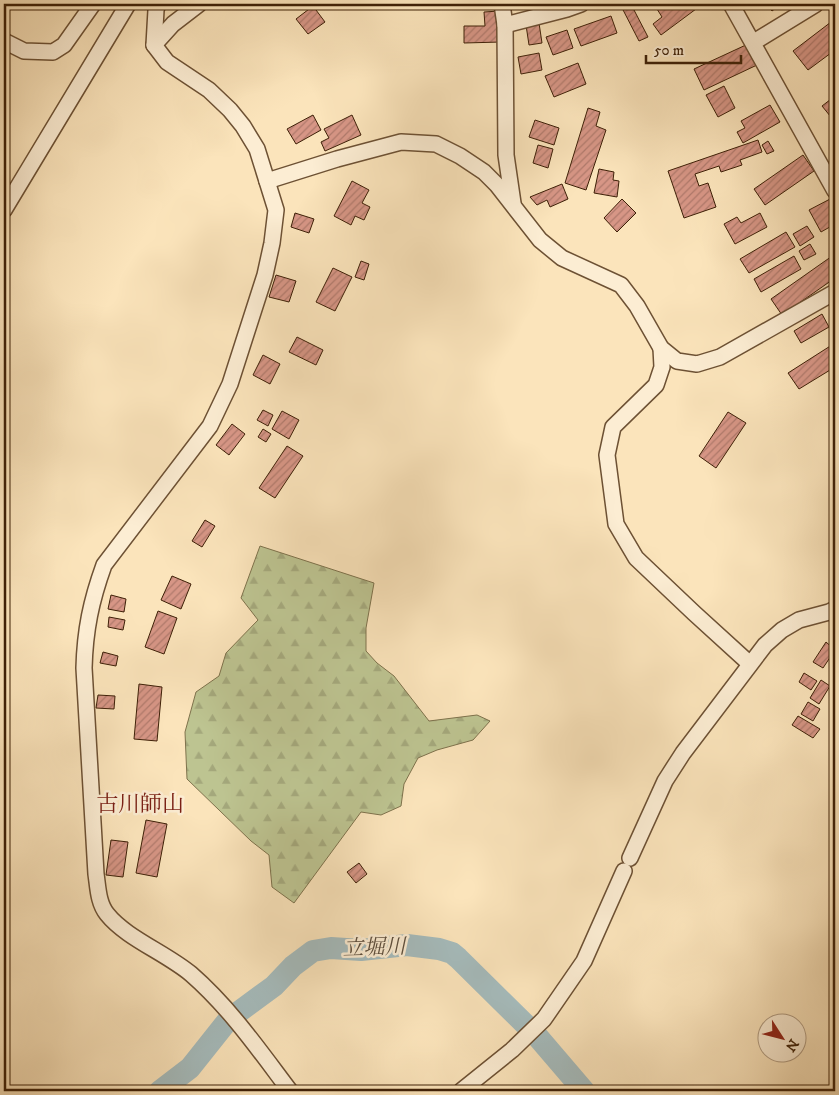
<svg xmlns="http://www.w3.org/2000/svg" width="839" height="1095" viewBox="0 0 839 1095" font-family="'IM FELL DW Pica','Noto Serif JP',serif">
	<style>
		.forest { fill: url(#forest-firs); stroke: #7e724c }
		.lines { fill: none; stroke-linecap: round; stroke-linejoin: round }
		.river { stroke: #a5bbbc; stroke-width: 22 }
		.building { fill: url(#building-hatch); stroke: #3e2007 }
		.street-casing { stroke: #6d5134; stroke-width: 18 }
		.street { stroke: #fcedd3; stroke-width: 15 }
		.labels { text-anchor: middle; dominant-baseline: central; stroke-width: 5; stroke-linejoin: round; paint-order: stroke }
		.water-label { font-size: 21px; font-style: italic; fill: #5d4e3d; stroke: #fcedd3 }
		.quarter-label { font-size: 22px; fill: #7a1f14; stroke: #fcedd3 }
	</style>
	<defs>
		<pattern id="forest-firs" width="22" height="20" patternUnits="userSpaceOnUse" patternTransform="scale(1.25)"><rect width="22" height="20" fill="#bdc491"/><path d="M5 1l3.5 6h-7zM16 11l3.5 6h-7z" fill="#a4a87c"/></pattern>
		<pattern id="building-hatch" width="6" height="6" patternUnits="userSpaceOnUse" patternTransform="scale(1.25)"><rect width="6" height="6" fill="#d79686"/><path d="M-1 1l2-2M0 6l6-6M5 7l2-2" fill="none" stroke="#b07a6c"/></pattern>
	</defs>
	<rect width="100%" height="100%" fill="#fbe4bb"/>
	<filter id="stains"><feTurbulence type="fractalNoise" baseFrequency=".004" numOctaves="4"/><feColorMatrix values="0 0 0 0 .2 0 0 0 0 .09 0 0 0 0 .02 0 0 0 .5 -.17"/></filter>
	<radialGradient id="worn" r=".72"><stop offset=".6" stop-color="#630" stop-opacity="0"/><stop offset="1" stop-color="#630" stop-opacity=".3"/></radialGradient>
	<path class="forest" d="M260,546L374,583L366,628V651L377,663L394,676L429,721L477,715L490,721L473,740L437,750L418,758L404,784L401,806L381,815L361,812L294,903L272,887L269,855L251,841L187,779L185,732L196,692L219,676L226,653L258,620L241,598Z"/>
	<g class="lines">
		<path class="river" d="M160,1091L190,1068L229,1019L274,986L293,966L313,951L331,948L361,950L407,945L439,949L452,953L458,958L537,1036L584,1091"/>
	</g>
	<g class="building">
		<path d="M620,4H646L634,10L648,37L639,41Z"/>
		<path d="M664,4H692L696,9L661,35L653,24L662,17L657,9Z"/>
		<path d="M766,4H781L772,11Z"/>
		<path d="M313,6L325,22L308,34L296,19Z"/>
		<path d="M499,11L501,42L464,43V26H485L484,12Z"/>
		<path d="M611,16L617,33L581,46L574,29Z"/>
		<path d="M835,19V50L808,70L793,51Z"/>
		<path d="M539,23L542,43L529,45L526,25Z"/>
		<path d="M567,30L573,48L553,55L546,37Z"/>
		<path d="M748,44L757,65L704,90L694,69Z"/>
		<path d="M539,53L542,70L521,74L518,57Z"/>
		<path d="M578,63L586,84L554,97L545,76Z"/>
		<path d="M724,86L735,108L718,117L706,95Z"/>
		<path d="M835,96V122L822,106Z"/>
		<path d="M770,105L780,122L743,143L737,132L745,128L741,121Z"/>
		<path d="M588,108L600,112L596,126L606,130L586,190L565,183Z"/>
		<path d="M313,115L321,130L296,144L287,129Z"/>
		<path d="M352,115L361,135L325,151L321,142L329,138L324,129Z"/>
		<path d="M535,120L559,128L554,145L529,137Z"/>
		<path d="M758,140L762,152L740,160L742,165L721,172L719,166L695,174L699,186L708,183L716,207L684,218L668,171Z"/>
		<path d="M768,141L774,151L767,154L762,145Z"/>
		<path d="M538,145L553,149L548,168L533,163Z"/>
		<path d="M803,155L814,171L765,205L754,189Z"/>
		<path d="M599,169L614,172L613,180L619,181L617,197L594,193Z"/>
		<path d="M352,181L369,190L362,203L370,207L364,220L355,216L351,225L334,216Z"/>
		<path d="M562,184L568,199L550,207L547,200L537,205L530,197Z"/>
		<path d="M832,198L835,204V224L821,232L809,210Z"/>
		<path d="M622,199L636,213L617,232L604,218Z"/>
		<path d="M295,213L314,219L309,233L291,227Z"/>
		<path d="M760,213L767,227L735,244L724,224L737,217L741,223Z"/>
		<path d="M807,226L814,237L800,246L793,234Z"/>
		<path d="M786,232L795,247L749,273L740,259Z"/>
		<path d="M810,244L816,254L804,260L799,251Z"/>
		<path d="M835,254V278L782,315L771,299Z"/>
		<path d="M794,256L801,269L761,292L754,279Z"/>
		<path d="M361,261L369,264L364,280L355,277Z"/>
		<path d="M333,268L352,277L335,311L316,302Z"/>
		<path d="M276,275L296,281L289,302L269,297Z"/>
		<path d="M822,314L829,327L801,343L794,331Z"/>
		<path d="M297,337L323,350L316,365L289,352Z"/>
		<path d="M835,343V367L799,389L788,373Z"/>
		<path d="M263,355L280,364L270,384L253,375Z"/>
		<path d="M263,410L273,415L268,426L257,420Z"/>
		<path d="M282,411L299,420L289,439L272,429Z"/>
		<path d="M728,412L746,423L716,468L699,456Z"/>
		<path d="M232,424L245,434L229,455L216,445Z"/>
		<path d="M263,429L271,434L266,442L258,437Z"/>
		<path d="M287,446L303,456L275,498L259,488Z"/>
		<path d="M205,520L215,526L202,547L192,541Z"/>
		<path d="M172,576L191,584L181,609L161,600Z"/>
		<path d="M111,595L126,599L124,612L108,609Z"/>
		<path d="M158,611L177,618L164,654L145,647Z"/>
		<path d="M109,617L125,620L123,630L108,627Z"/>
		<path d="M826,642L835,650L823,668L813,662Z"/>
		<path d="M103,652L118,656L116,666L100,663Z"/>
		<path d="M804,673L817,681L811,690L799,682Z"/>
		<path d="M821,680L830,686L819,704L810,698Z"/>
		<path d="M139,684L162,687L157,741L134,739Z"/>
		<path d="M98,695L115,696L114,709L96,708Z"/>
		<path d="M808,702L820,709L813,721L801,714Z"/>
		<path d="M798,716L820,729L813,738L792,725Z"/>
		<path d="M146,820L167,824L157,877L136,873Z"/>
		<path d="M111,840L128,842L123,877L106,875Z"/>
		<path d="M359,863L367,874L356,883L347,872Z"/>
	</g>
	<g class="lines">
		<defs>
			<g id="street">
				<path d="M199,4L173,24L154,45L167,62L209,90L230,110L243,126L257,149L276,210L272,243L265,275L230,384L210,426L104,565C91,601 85,630 84,668L96,874C98,887 98,903 107,914C126,938 166,953 191,974C230,1008 259,1050 290,1091"/>
				<path d="M502,4L505,25L506,155L513,203"/>
				<path d="M731,4L835,191"/>
				<path d="M505,25L567,9L581,4"/>
				<path d="M4,41L24,51L53,52L64,45L93,4"/>
				<path d="M754,42L816,4"/>
				<path d="M154,45L156,10L158,4"/>
				<path d="M267,181L337,159L401,142L436,144L460,156L484,172L497,185L540,240L562,258L621,285L637,306L661,348L677,361L697,364L720,357L835,292"/>
				<path d="M4,210L128,4"/>
				<path d="M661,348L662,367L656,385L613,427L607,455L616,524L636,558L694,613L750,664"/>
				<path d="M630,858L665,781L683,753L765,645L782,630L799,620L829,612L835,609"/>
				<path d="M461,1091L512,1050L544,1019L584,961L624,871"/>
			</g>
		</defs>
		<use href="#street" class="street-casing"/>
		<use href="#street" class="street"/>
	</g>
	<g class="labels">
		<g class="water-label">
			<text transform="translate(374 948) rotate(-2)">立堀川</text>
		</g>
		<g class="quarter-label">
			<text x="140" y="804">古川師山</text>
		</g>
	</g>
	<rect width="839" height="1095" fill="none" stroke="#fbe4bb" stroke-width="20"/>
	<rect x="5" y="5" width="829" height="1085" fill="none" stroke="#3e2007" stroke-width="2.5"/>
	<rect x="10" y="10" width="819" height="1075" fill="none" stroke="#3e2007"/>
	<g transform="translate(782 1038) rotate(126)"><circle r="24" fill="#fcedd3" stroke="#b09b81"/>
	<path d="M0-4L9 19L0 12L-9 19Z" fill="#8f2418"/>
	<text y="-8" font-size="14" font-weight="bold" text-anchor="middle" fill="#3e2007">N</text>
	</g>
	<path d="M646 55v8h95v-8" fill="none" stroke="#3e2007" stroke-width="2.5"/>
	<text x="654" y="55" font-size="15" fill="#3e2007" stroke="#fcedd3" stroke-width="4" paint-order="stroke">50 m</text>
	<rect width="100%" height="100%" filter="url(#stains)"/>
	<rect width="100%" height="100%" fill="url(#worn)"/>
</svg>
